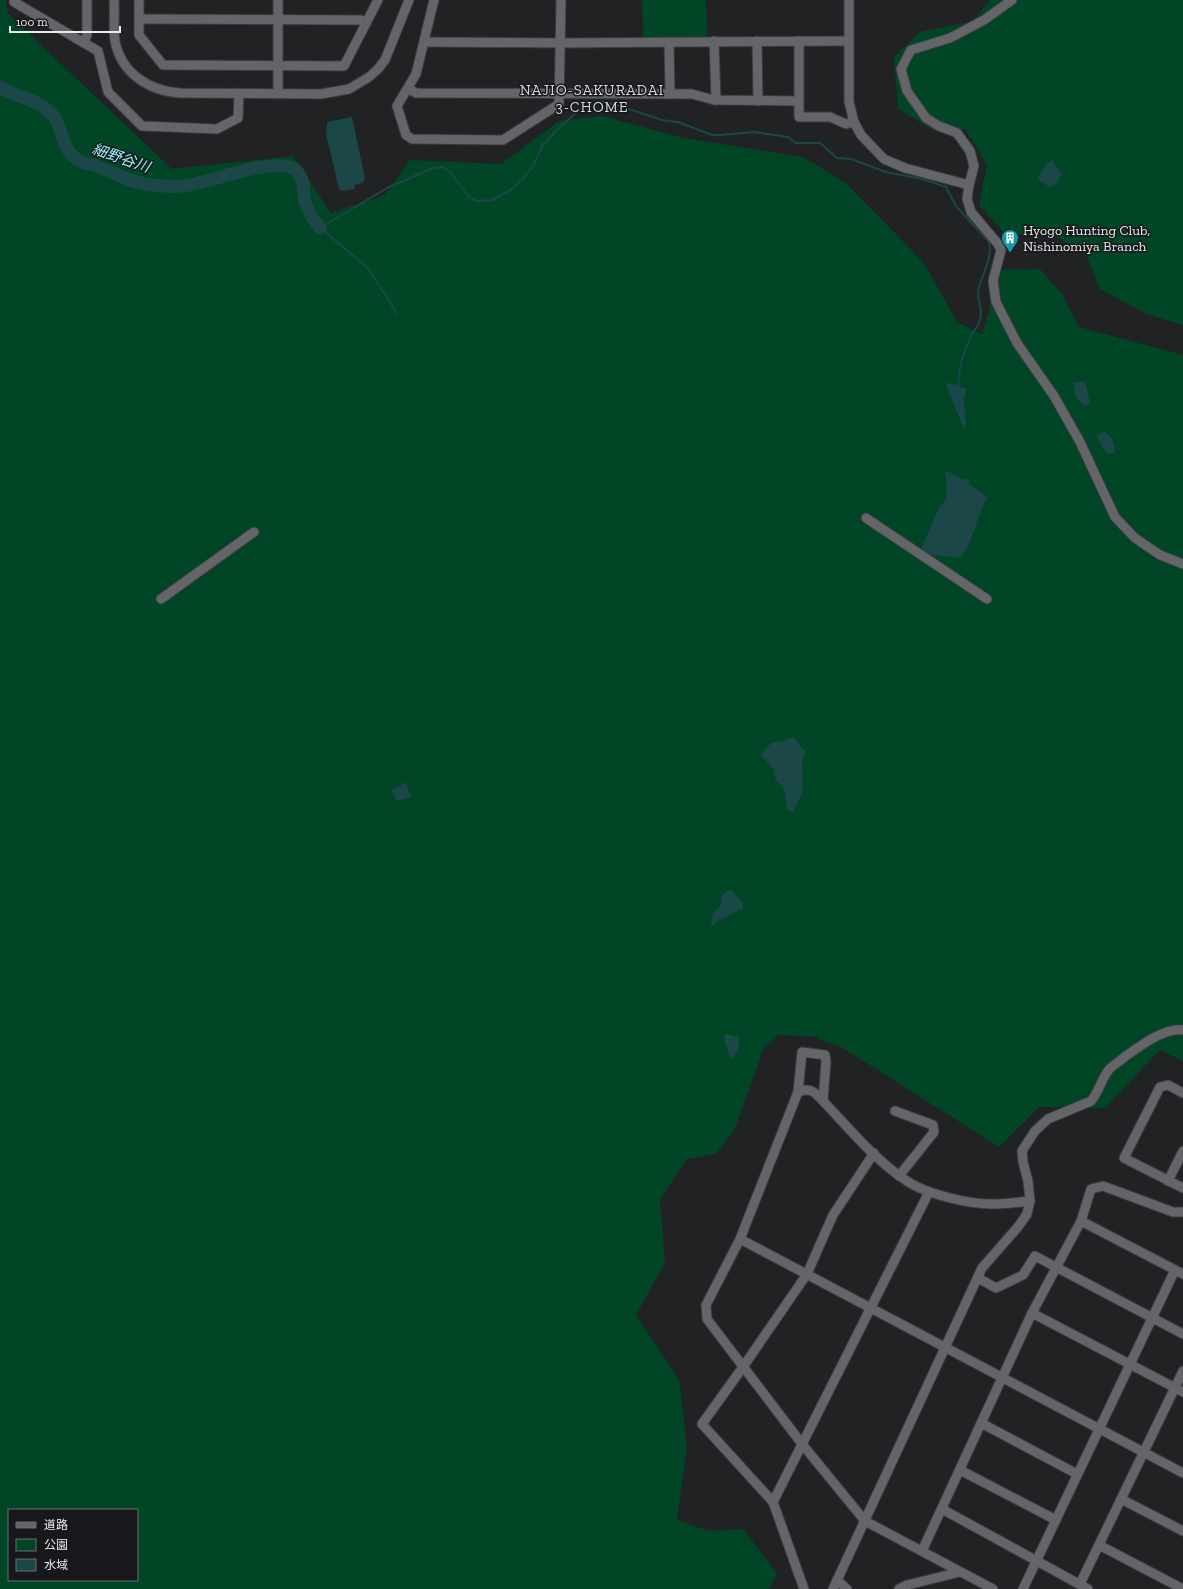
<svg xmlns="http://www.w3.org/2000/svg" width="1183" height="1589" viewBox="0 0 1183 1589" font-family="'Zilla Slab','Noto Sans JP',serif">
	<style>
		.green { fill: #004526; fill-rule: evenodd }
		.water { fill: #1c4748 }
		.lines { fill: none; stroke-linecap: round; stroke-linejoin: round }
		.stream { stroke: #1c4748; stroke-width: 2 }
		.river { stroke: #1c4748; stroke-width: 13 }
		.minor-casing { stroke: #3b3c3f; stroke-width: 11 }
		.minor { stroke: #636568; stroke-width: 9 }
		.labels { text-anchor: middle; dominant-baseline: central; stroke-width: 3; stroke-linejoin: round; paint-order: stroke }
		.poi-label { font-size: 14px; fill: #eaebec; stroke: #17181b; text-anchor: start }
		.neighbourhood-label { font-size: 15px; letter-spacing: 1px; fill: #d9dbde; stroke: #17181b }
		.water-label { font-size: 15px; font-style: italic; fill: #9af6f9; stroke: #17181b }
	</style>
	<rect width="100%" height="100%" fill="#202224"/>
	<g class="green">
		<path d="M0,0H6L8,14L172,169L293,156L331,213L385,195L410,160L501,164L559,121L602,116L684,138L803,157L846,183L924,263L957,322L982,334L1001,270L1040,269L1062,294L1079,327L1183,355V1061L1160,1050L1105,1108L1039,1107L999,1147L843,1048L818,1039V1037L779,1035L764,1047L735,1129L716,1154L687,1159L660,1199L665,1263L636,1315L679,1379L687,1446L677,1520L709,1531L743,1529L777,1573L769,1589H0ZM945,382L967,389L964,399L965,428ZM1074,382H1085L1089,403ZM9,1510H137V1580H9Z"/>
		<path d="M642,0H706L707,38L643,39Z"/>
		<path d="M990,0H1183V325L1146,314L1100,289L1085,252L1052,235L1005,234L979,205L987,165L965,129L933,130L898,109L894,57L920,32L973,21Z"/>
	</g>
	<g class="water">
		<path d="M352,117L365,179L363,183L354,185L355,189L343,191L339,189L326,134L327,122Z"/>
		<path d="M1052,160L1062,175C1056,182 1059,185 1049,187L1038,179C1041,170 1045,165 1052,160Z"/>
		<path d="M945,382L967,389L964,399L966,428L963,427Z"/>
		<path d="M1073,382H1085L1090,403L1086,406L1076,398Z"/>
		<path d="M1104,432C1113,436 1114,444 1115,453H1106L1096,436Z"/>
		<path d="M947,471L962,480L969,478V484L988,498L984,503L969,544L960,558L922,554L920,551L939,508L946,499L947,491L945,473Z"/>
		<path d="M793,737L806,752L802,762L803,791L793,812L789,811L787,808L785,791L783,787L776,781L773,768L761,756V754L772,742H781Z"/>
		<path d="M406,782L411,797L397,801L391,790Z"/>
		<path d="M729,890H732L743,904V908L720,920L713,925H711L713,913L721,906C721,898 722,894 729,890Z"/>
		<path d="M727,1034L739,1037C740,1045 738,1053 732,1058H730L724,1038L725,1035Z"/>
	</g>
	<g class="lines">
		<path class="stream" d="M397,313L367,267L320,228L387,188L433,168L442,167L446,169L452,174L468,196L476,201L492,200L512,189L521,181L533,166L543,145L557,130L579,110L588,106L602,102L620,106L662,120L678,122L712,135H721L754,132L788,137L796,143H820L837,158L851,159L886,172L922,179L946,187L956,206L989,242C993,257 983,272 979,287C975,298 984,308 980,320C979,325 975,329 972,334C964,350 958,369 958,387"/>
		<path class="river" d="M0,87C17,98 34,97 51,113C61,122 60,137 67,148C70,154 76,159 82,162C86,164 90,164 94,165C113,172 131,183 151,185C161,186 172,187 181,186C207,184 274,156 294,169C305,176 303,191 305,202C308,212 313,220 320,228"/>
		<defs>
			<g id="minor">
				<path d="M14,0V2L98,51L108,92L142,126L217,129L238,118L239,93"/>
				<path d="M114,0C115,13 113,28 115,41C121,73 149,91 180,93L321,94L349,89L369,77L378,69L385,60L409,0"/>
				<path d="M139,0V35L163,65L344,66L378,0"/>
				<path d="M434,0L416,74L397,106L406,135L412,139L503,140L559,104L561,0"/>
				<path d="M849,0V102L854,122L861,135L884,159L905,168L969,185"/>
				<path d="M1012,0L984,20L950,38L911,50L901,69L907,91L926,118L939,126L957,133L970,151L974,166L969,185L967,199L971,212L998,244L1001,250L993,281L996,302L1017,343L1054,396L1080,442L1115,517L1135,538L1160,555L1183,564"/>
				<path d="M139,19L361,20L366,23"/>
				<path d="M714,41L716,100"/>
				<path d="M757,41L758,101"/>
				<path d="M799,41V117H830L846,124L854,122"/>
				<path d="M425,42L561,43L849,41"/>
				<path d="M669,42L670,94"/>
				<path d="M84,43L87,35V0"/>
				<path d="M409,89L416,93L692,94L714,100L799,101"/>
				<path d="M278,93V0"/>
				<path d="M866,518L987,599"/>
				<path d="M161,599L254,532"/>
				<path d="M798,1092C810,1087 815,1092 823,1101"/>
				<path d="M1183,1093L1168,1085L1160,1087L1124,1158L1183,1188"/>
				<path d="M895,1111L933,1125L934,1132L899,1176"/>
				<path d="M1168,1181L1183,1151"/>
				<path d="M1081,1221L1183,1274"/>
				<path d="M740,1239L1183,1473"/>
				<path d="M978,1278L996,1288L1023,1275L1035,1256L1183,1334"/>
				<path d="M1032,1313L1183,1392"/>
				<path d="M981,1423L1077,1474"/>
				<path d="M960,1470L1056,1520"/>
				<path d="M1121,1499L1183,1531"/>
				<path d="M773,1502L929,1192"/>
				<path d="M942,1509L1088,1589"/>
				<path d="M1099,1545L1183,1589"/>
				<path d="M922,1551L1032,1313L1081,1221L1091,1189L1103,1186L1173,1212H1183"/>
				<path d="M837,1580L847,1589"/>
				<path d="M1080,1584L1183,1371"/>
				<path d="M804,1589L773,1502L702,1424L743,1367L807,1274L833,1215L874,1153"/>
				<path d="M833,1589L982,1268L1018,1227L1027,1214L1030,1201L1028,1181L1023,1162L1022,1151L1035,1131L1048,1119L1091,1101C1099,1092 1101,1080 1108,1071C1111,1066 1118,1063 1122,1059C1137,1048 1164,1027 1183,1030"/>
				<path d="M899,1589L907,1585L960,1572"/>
				<path d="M993,1589L865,1521L802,1444L707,1319L706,1305L740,1239L798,1092L802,1052L825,1055L826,1062L823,1101C848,1127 873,1158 904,1179C924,1194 971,1205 996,1204C1008,1204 1019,1202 1030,1201"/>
				<path d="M1023,1589L1175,1270"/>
			</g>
		</defs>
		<use href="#minor" class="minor-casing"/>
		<use href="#minor" class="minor"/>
	</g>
	<defs>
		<symbol id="building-pin" viewBox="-11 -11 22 30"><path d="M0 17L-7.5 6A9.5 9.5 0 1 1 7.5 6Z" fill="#0f9aa8" stroke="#17181b"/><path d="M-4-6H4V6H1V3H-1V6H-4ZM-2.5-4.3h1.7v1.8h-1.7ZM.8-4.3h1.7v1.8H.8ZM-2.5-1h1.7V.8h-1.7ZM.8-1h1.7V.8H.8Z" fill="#fff"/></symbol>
	</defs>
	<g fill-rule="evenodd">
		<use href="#building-pin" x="1000" y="228" width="20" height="27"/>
	</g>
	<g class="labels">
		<g class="poi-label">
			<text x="1023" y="230">Hyogo Hunting Club,<tspan x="1023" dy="16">Nishinomiya Branch</tspan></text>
		</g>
		<g class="neighbourhood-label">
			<text x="592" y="90">NAJIO-SAKURADAI<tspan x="592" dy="17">3-CHOME</tspan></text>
		</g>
		<g class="water-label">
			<text transform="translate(121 158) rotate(19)">細野谷川</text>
		</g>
	</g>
	<rect x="8" y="1509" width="130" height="72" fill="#17181b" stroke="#6b6c6f"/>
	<rect x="16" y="1522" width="20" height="6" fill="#636568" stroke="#6b6c6f"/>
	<text x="44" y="1529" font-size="12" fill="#eaebec">道路</text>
	<rect x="16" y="1539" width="20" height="12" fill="#004526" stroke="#6b6c6f"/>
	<text x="44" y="1549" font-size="12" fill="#eaebec">公園</text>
	<rect x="16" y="1559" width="20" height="12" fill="#1c4748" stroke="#6b6c6f"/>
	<text x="44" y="1569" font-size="12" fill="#eaebec">水域</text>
	<path d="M10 26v6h110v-6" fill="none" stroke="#eaebec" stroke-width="2"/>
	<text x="16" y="26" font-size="12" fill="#eaebec" stroke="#17181b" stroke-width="3" paint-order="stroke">100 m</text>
</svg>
